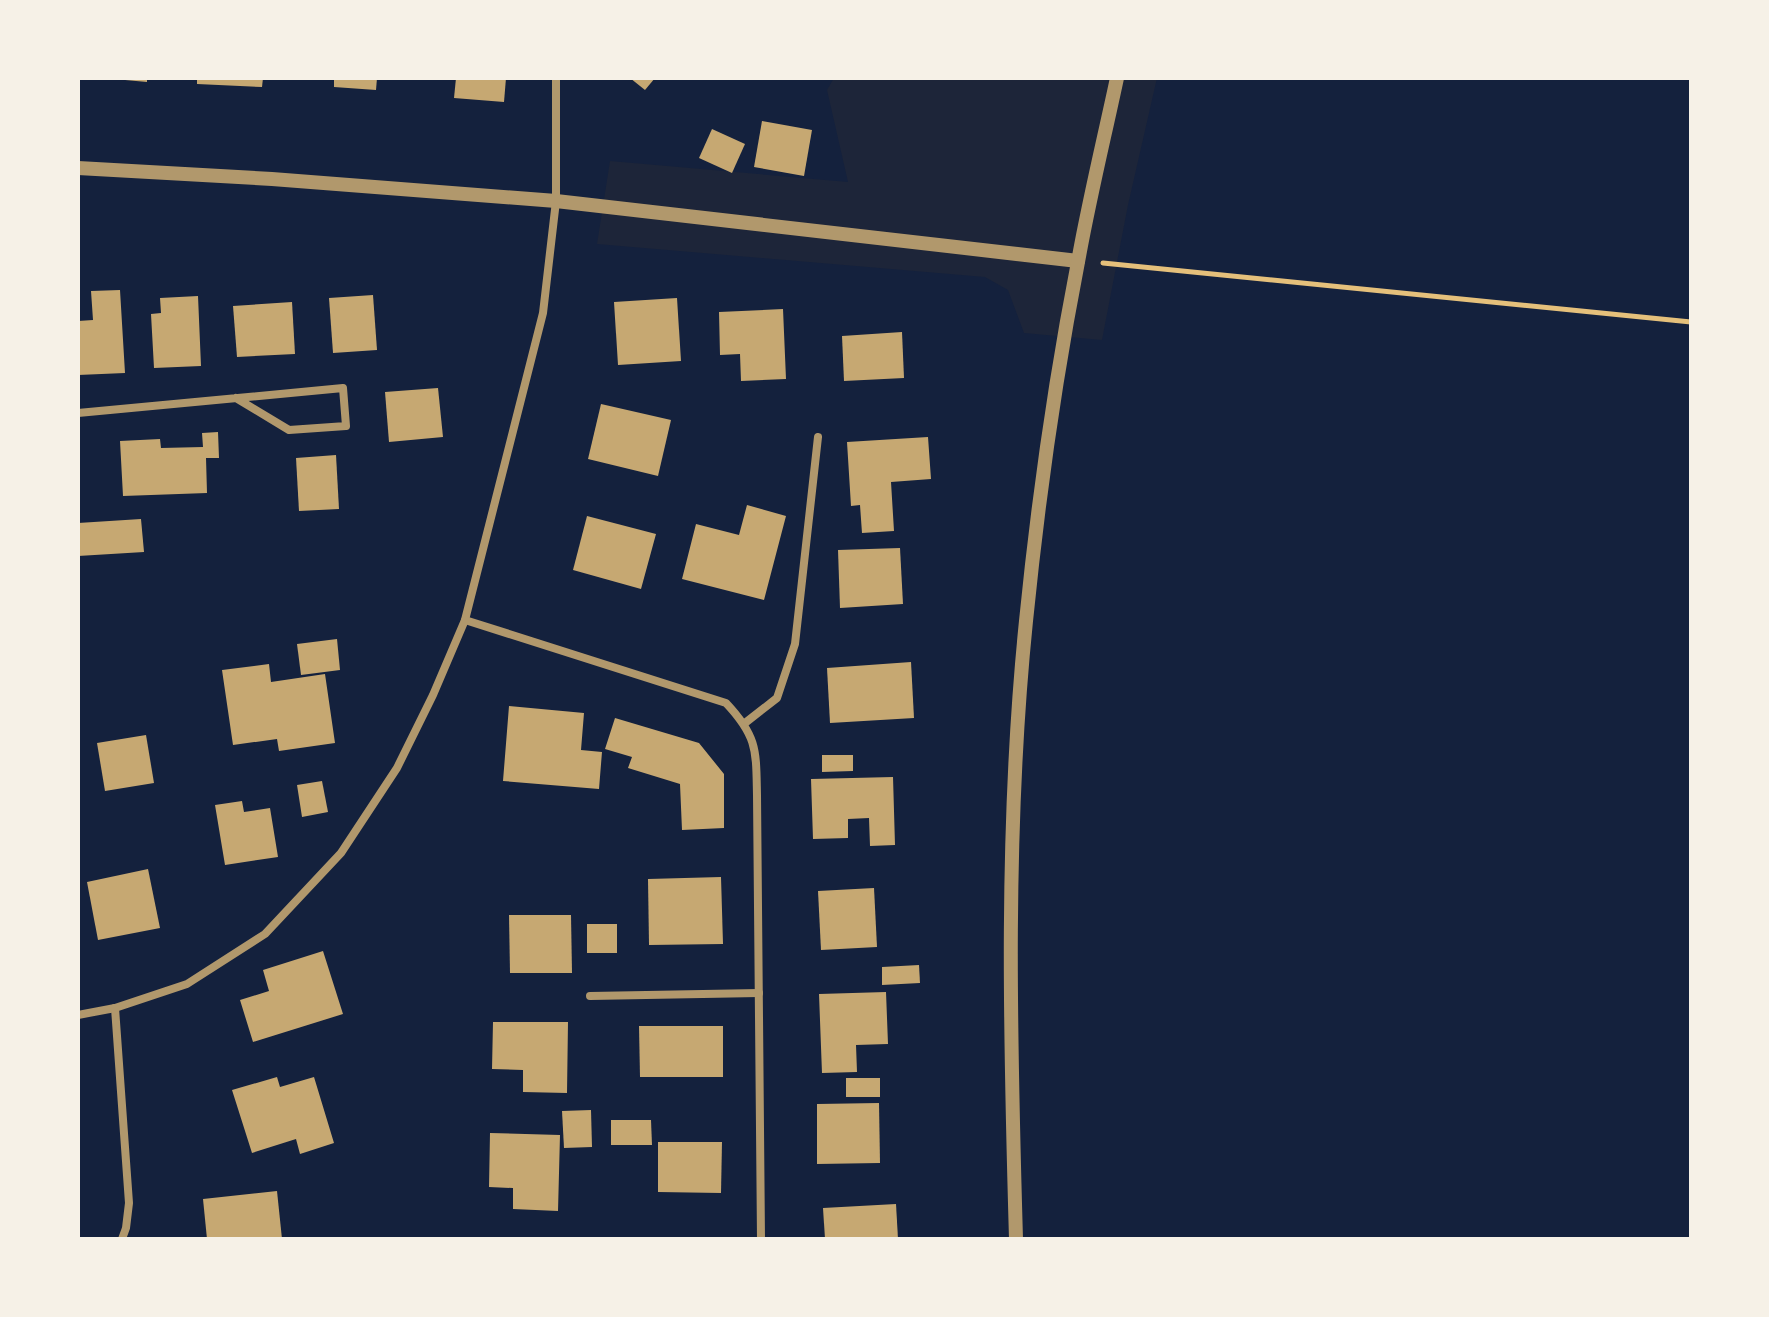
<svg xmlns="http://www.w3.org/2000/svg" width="1769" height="1317" viewBox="0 0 1769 1317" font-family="'Open Sans',sans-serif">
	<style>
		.green { fill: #1d2539 }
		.building { fill: #c6a872 }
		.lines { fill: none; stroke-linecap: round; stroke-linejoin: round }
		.path { stroke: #e5c07b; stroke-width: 5 }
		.minor { stroke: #b1986c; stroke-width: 8 }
		.tertiary { stroke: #b1986c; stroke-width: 14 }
	</style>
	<rect width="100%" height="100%" fill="#14213d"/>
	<path class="green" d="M834,78H1157L1128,205L1102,340L1024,333L1008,290L985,277L597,244L610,161L848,182L827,90Z"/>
	<g class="building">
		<path d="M125,78H147V82L125,80Z"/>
		<path d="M197,78H263L262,87L197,84Z"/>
		<path d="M334,78H377L376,90L334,87Z"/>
		<path d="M456,78H506L504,102L454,98Z"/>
		<path d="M630,78H655L645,90Z"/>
		<path d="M762,121L812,130L804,176L754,167Z"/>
		<path d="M712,129L745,144L732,173L699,158Z"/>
		<path d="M120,290L125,373L78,375V321L93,320L91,291Z"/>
		<path d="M373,295L377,350L333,353L329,298Z"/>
		<path d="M198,296L201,366L154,368L151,314L161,313L160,298Z"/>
		<path d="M677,298L681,361L618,365L614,302Z"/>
		<path d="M292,302L295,354L237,357L233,306Z"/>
		<path d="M783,309L786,379L741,381L740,354L720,355L719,312Z"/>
		<path d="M902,332L904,378L844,381L842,336Z"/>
		<path d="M438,388L443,437L389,442L385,392Z"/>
		<path d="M601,404L671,420L658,476L588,459Z"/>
		<path d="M218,432L219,458H206L207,493L123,496L120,441L160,439L161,448L203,447L202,433Z"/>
		<path d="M928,437L931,479L891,482L894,531L862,533L860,505L851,506L847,442Z"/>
		<path d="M336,455L339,509L299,511L296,458Z"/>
		<path d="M747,505L786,516L764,600L682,579L696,524L739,535Z"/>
		<path d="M587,516L656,534L641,589L573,570Z"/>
		<path d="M141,519L144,552L78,556V523Z"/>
		<path d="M900,548L903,604L840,608L838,550Z"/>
		<path d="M337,639L340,670L301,675L297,644Z"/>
		<path d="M911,662L914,718L830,723L827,668Z"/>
		<path d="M269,664L271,682L325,674L335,743L279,751L277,739L233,745L222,670Z"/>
		<path d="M509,706L584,713L581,750L602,752L599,789L503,781Z"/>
		<path d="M615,718L699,743L724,774V828L682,830L680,784L628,768L632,757L605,749Z"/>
		<path d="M146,735L154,783L105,791L97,743Z"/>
		<path d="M822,755H853V771L822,772Z"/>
		<path d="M893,777L895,845L870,846L869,818L848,819V838L813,839L811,779Z"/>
		<path d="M322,781L328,812L302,817L297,785Z"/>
		<path d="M242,801L244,812L270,808L278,857L225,865L215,805Z"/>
		<path d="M148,869L160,928L98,940L87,882Z"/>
		<path d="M721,877L723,944L649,945L648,879Z"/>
		<path d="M874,888L877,947L821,950L818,891Z"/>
		<path d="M509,915H571L572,973H510Z"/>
		<rect x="587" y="924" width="30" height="29"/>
		<path d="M323,951L343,1014L253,1042L240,1000L269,991L263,970Z"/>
		<path d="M919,965L920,983L882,985V967Z"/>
		<path d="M886,992L888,1044L856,1045L857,1072L822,1073L819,994Z"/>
		<path d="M493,1022H568L567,1093L523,1092V1070L492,1069Z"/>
		<path d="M639,1026H723V1077H640Z"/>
		<path d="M277,1077L280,1087L314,1077L334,1143L300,1154L296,1139L252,1153L232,1090Z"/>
		<rect x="846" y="1078" width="34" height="19"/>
		<path d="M879,1103L880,1163L817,1164V1104Z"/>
		<path d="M591,1110L592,1147L564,1148L562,1111Z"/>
		<path d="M611,1120H651L652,1145H611Z"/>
		<path d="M490,1133L560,1135L558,1211L513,1209V1188L489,1187Z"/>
		<path d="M658,1142H722L721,1193L658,1192Z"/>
		<path d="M277,1191L282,1239H207L203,1199Z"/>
		<path d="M896,1204L898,1239H825L823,1208Z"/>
	</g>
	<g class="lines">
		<path class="path" d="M1103,263L1691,322"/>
		<g class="minor">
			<path d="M78,413L343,388L346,426L289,430L236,398"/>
			<path d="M465,620L726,703C758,737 756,751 757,795L761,1239"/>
			<path d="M745,723L777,698L795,644L818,437"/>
			<path d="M590,996L759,993"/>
			<path d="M115,1008L129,1203L126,1228L122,1239"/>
			<path d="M78,1015L115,1008L187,984L265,934L341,853L397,768L433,695L465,620L543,313L556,201V78"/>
		</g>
		<g class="tertiary">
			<path d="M78,168L272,179L556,201L1078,261"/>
			<path d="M1016,1239C1010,1033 1005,827 1026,621C1038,501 1055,380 1078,262C1089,200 1104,139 1117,78"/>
		</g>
	</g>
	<rect width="1769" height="1317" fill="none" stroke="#f6f1e7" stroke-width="160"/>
</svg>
